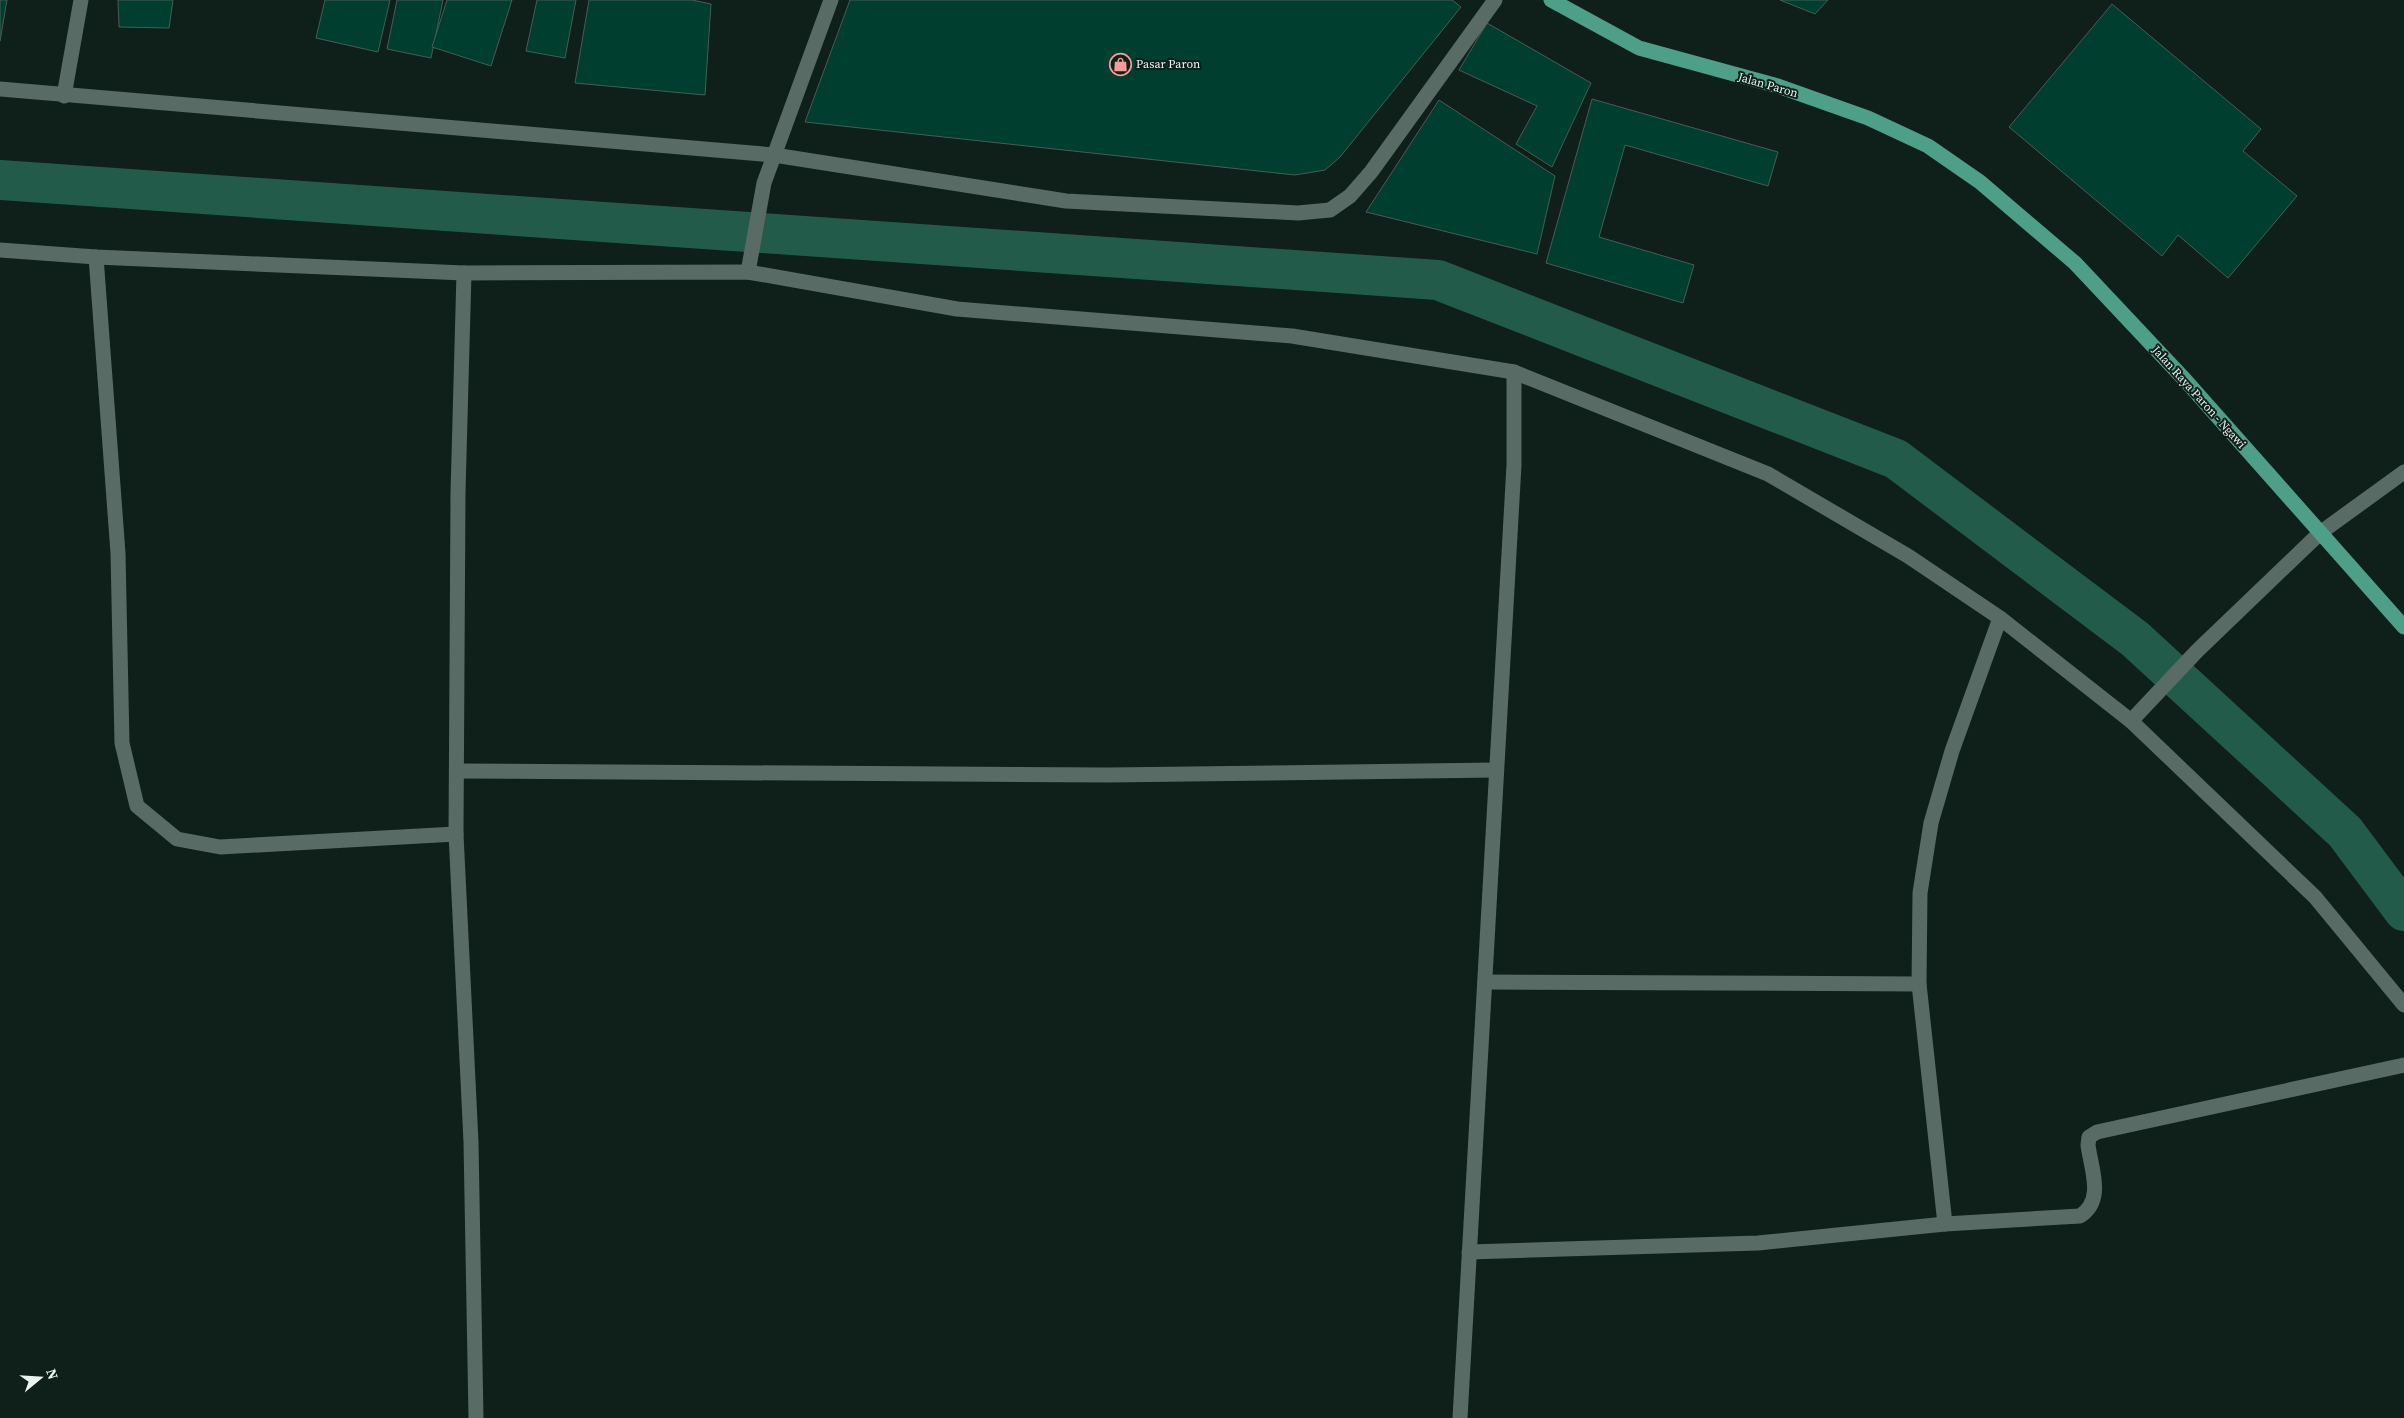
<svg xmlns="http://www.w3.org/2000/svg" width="2404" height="1418" viewBox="0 0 2404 1418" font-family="'Source Serif 4',serif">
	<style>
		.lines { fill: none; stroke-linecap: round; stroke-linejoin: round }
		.canal { stroke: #235b4b; stroke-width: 40 }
		.building { fill: #003e2f; stroke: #495c55 }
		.minor { stroke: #586b64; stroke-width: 15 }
		.major { stroke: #4e9f88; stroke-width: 15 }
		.labels { text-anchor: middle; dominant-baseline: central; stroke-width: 4; stroke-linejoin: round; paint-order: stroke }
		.poi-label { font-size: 12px; fill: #e9f4f0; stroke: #0f1f1a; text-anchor: start }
		.street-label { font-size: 12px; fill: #e9f4f0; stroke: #0f1f1a }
	</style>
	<rect width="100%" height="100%" fill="#0f1f1a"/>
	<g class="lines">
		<path class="canal" d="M0,180L1438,280L1896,459L2135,639L2345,832L2404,911"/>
	</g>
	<g class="building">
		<path d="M0,0H7L0,41Z"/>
		<path d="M118,0H173L169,28L119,27Z"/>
		<path d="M325,0H390L378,52L316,38Z"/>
		<path d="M397,0H443L431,58L387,49Z"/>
		<path d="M447,0H512L491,66L432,47Z"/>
		<path d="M537,0H576L565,58L526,51Z"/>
		<path d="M589,0H692L711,4L705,95L575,83Z"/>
		<path d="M850,0H1452L1461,7L1340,157L1325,170L1295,175L805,122Z"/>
		<path d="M1780,0H1828L1815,14Z"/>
		<path d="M2112,4L2261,129L2243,151L2297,196L2228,278L2178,235L2162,256L2009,127Z"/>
		<path d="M1487,23L1591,83L1552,167L1516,144L1537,106L1459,70Z"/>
		<path d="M1592,99L1778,152L1768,186L1625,145L1599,237L1694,265L1683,303L1546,263Z"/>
		<path d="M1439,100L1555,176L1537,254L1366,212Z"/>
	</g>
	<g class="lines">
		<g class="minor">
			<path d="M0,89L774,155L1066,201L1298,213L1330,210L1350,196L1371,172L1495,0"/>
			<path d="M64,96L81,0"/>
			<path d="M0,250L96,257L464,273"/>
			<path d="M96,257L118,553L122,743L137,806L177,839L220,847L456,834"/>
			<path d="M748,272L764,183L831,0"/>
			<path d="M2131,721L2197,651L2320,533L2404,472"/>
			<path d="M457,771L1108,775L1496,770"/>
			<path d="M1486,982L1919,984"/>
			<path d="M1945,1224L1919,984L1920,893L1931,823L1952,751L2000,618"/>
			<path d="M1469,1252L1758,1243L1945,1224L2080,1216C2105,1200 2091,1169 2088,1145L2089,1137L2097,1132L2404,1065"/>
			<path d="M476,1418L471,1142L456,834L458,492L464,273L748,272L957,309L1292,336L1514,372L1768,474L1908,556L2000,618L2131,721L2315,897L2404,1005"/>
			<path d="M1460,1418L1514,465V372"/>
		</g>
		<path class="major" d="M1551,0L1639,48L1778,86L1868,118L1928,146L1980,182L2075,263L2186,381L2404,627"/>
	</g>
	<defs>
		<symbol id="shop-ring" viewBox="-11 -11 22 22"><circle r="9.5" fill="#0f1f1a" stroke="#f59b99" stroke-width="1.5"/><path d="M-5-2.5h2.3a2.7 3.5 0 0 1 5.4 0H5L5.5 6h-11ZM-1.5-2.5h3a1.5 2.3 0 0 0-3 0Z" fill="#f59b99"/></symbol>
	</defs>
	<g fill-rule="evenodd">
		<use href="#shop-ring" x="1108" y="52" width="25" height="25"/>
	</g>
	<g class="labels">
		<g class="poi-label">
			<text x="1136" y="64">Pasar Paron</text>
		</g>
		<g class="street-label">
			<text transform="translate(1768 85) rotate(16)">Jalan Paron</text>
			<text transform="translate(2199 397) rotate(48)">Jalan Raya Paron - Ngawi</text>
		</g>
	</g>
	<g transform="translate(40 1378) rotate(72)" stroke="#0f1f1a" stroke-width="4" paint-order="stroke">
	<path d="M0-4L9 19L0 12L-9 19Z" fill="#e9f4f0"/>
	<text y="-8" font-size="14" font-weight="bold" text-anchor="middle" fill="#e9f4f0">N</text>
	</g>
</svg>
